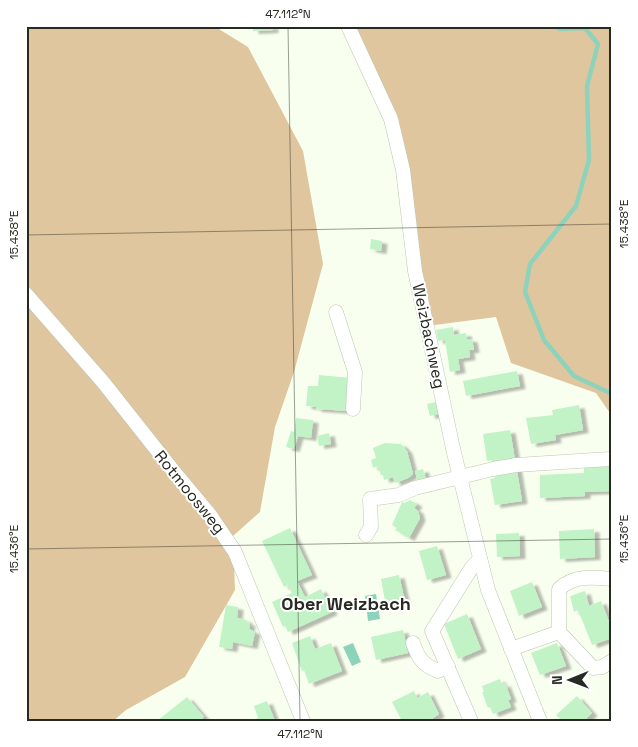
<svg xmlns="http://www.w3.org/2000/svg" width="638" height="747" viewBox="0 0 638 747" font-family="'Space Grotesk',sans-serif">
	<style>
		.green { fill: #e0c69e }
		.water { fill: #8dd3bb }
		.lines { fill: none; stroke-linecap: round; stroke-linejoin: round }
		.stream { stroke: #8dd3bb; stroke-width: 4.5 }
		.building { fill: #c2f3c6; filter: url(#shadow) }
		.minor-casing { stroke: #bec6b2; stroke-width: 15 }
		.minor { stroke: #fff; stroke-width: 14 }
		.ticks { fill: none; stroke: #272a22; stroke-width: 1; stroke-opacity: 0.45 }
		.labels { text-anchor: middle; dominant-baseline: central; stroke-width: 4; stroke-linejoin: round; paint-order: stroke }
		.street-label { font-size: 16px; fill: #272a22; stroke: #fff }
		.neighbourhood-label { font-size: 18px; font-weight: bold; fill: #272a22; stroke: #fff }
		.neatline { fill: none; stroke: #272a22; stroke-width: 2 }
		.ticks-label { font-size: 12px; text-anchor: middle; fill: #272a22 }
	</style>
	<defs>
		<filter id="shadow"><feDropShadow dx="5.5" dy="3" stdDeviation="1" flood-color="#0004"/></filter>
	</defs>
	<rect width="100%" height="100%" fill="#f8ffee"/>
	<g class="green">
		<path d="M26,26H214L248,47L303,151L323,264L294,372L275,427L260,512L233,536L235,590L185,677L126,710L113,721H26Z"/>
		<path d="M348,26H612V416L596,393L511,363L496,317L427,326L391,119Z"/>
	</g>
	<g class="water">
		<path d="M376,594L380,619L368,621L365,596Z"/>
		<path d="M353,643L361,662L352,666L343,647Z"/>
	</g>
	<g class="lines">
		<path class="stream" d="M557,26L559,29L585,28L598,44L587,86L589,160L576,206L530,264L525,292L544,340L574,376L612,394"/>
	</g>
	<g class="building">
		<path d="M253,26H273V30L253,31Z"/>
		<path d="M371,239L382,241L381,251L370,249Z"/>
		<path d="M453,327L454,335L466,333L467,339H472L474,350H469L470,357L458,359L460,370L450,372L445,340L438,341L436,330Z"/>
		<path d="M517,371L520,386L466,396L463,381Z"/>
		<path d="M319,375L352,378L350,411L316,409V407L306,406L308,386H318Z"/>
		<path d="M436,402L438,414L430,416L427,404Z"/>
		<path d="M579,405L583,430L555,435L556,440L531,444L526,418L553,415L552,410Z"/>
		<path d="M296,418L313,420L311,438L298,436L294,449L286,447L291,431L294,432Z"/>
		<path d="M510,430L522,501L495,505L490,479L495,478L492,460L487,461L483,434Z"/>
		<path d="M329,433L331,444L319,446L317,436Z"/>
		<path d="M385,443L401,444L407,451L413,474L408,478L395,483L393,477L384,480L383,475H381L378,466L373,468L371,460L376,458L373,448Z"/>
		<path d="M612,466V491L585,492V496L540,498V475L584,473V468Z"/>
		<path d="M423,469L426,479L418,482L415,471Z"/>
		<path d="M410,500L417,504L414,508L418,511L420,518L409,538L395,530L397,528L392,525L402,502L404,503Z"/>
		<path d="M290,528L312,575L297,581L305,597L321,589L332,612L288,632L285,626L283,627L272,602L292,593L288,585L284,587L262,541Z"/>
		<path d="M594,529L595,557L560,559L559,531Z"/>
		<path d="M519,533L520,556L497,557L496,534Z"/>
		<path d="M437,546L446,575L427,580L419,551Z"/>
		<path d="M399,575L405,602L386,606L381,579Z"/>
		<path d="M532,582L542,607L519,616L510,591Z"/>
		<path d="M585,591L589,606L601,601L612,629V638L592,645L578,610L574,612L570,596Z"/>
		<path d="M226,605L238,607L237,618L247,620L246,622L250,623L249,629L255,632L252,646L233,642L232,649L219,647Z"/>
		<path d="M467,614L481,649L458,659L444,624Z"/>
		<path d="M403,630L408,653L376,660L371,637Z"/>
		<path d="M310,636L315,649L331,643L342,671L309,684L304,670L302,671L292,643Z"/>
		<path d="M557,643L566,666L540,675L531,653Z"/>
		<path d="M500,679L502,685L505,683L511,699L508,700L511,707L493,714L490,707L488,708L482,692H484L482,686Z"/>
		<path d="M414,691L417,698L428,692L439,714L429,721H402L392,702Z"/>
		<path d="M577,696L592,713L584,721H562L556,715Z"/>
		<path d="M187,697L204,717L200,721H157Z"/>
		<path d="M267,701L275,721H250L258,718L254,706Z"/>
	</g>
	<g class="lines">
		<defs>
			<g id="minor">
				<path d="M348,26L391,119L403,170L415,271L454,453L488,590L540,721"/>
				<path d="M26,294L103,382L175,473L210,515L235,552L303,721"/>
				<path d="M336,312L355,372L353,409"/>
				<path d="M366,535L371,527L370,499L399,495L415,488L493,469L516,465L610,459"/>
				<path d="M612,579C593,577 574,575 559,589V632L593,668L602,667L612,661"/>
				<path d="M413,643C418,658 423,665 438,671L448,666"/>
				<path d="M511,649L559,632"/>
				<path d="M471,721L432,631L472,567L480,559"/>
			</g>
		</defs>
		<use href="#minor" class="minor-casing"/>
		<use href="#minor" class="minor"/>
	</g>
	<path class="ticks" d="M288,26L300,721M26,235L612,224M26,549L612,539"/>
	<g class="labels">
		<g class="street-label">
			<text transform="translate(429 336) rotate(78)">Weizbachweg</text>
			<text transform="translate(190 492) rotate(51)">Rotmoosweg</text>
		</g>
		<g class="neighbourhood-label">
			<text x="346" y="603">Ober Weizbach</text>
		</g>
	</g>
	<rect width="638" height="747" fill="none" stroke="#ffffff" stroke-width="55"/>
	<g transform="translate(570 680) rotate(269)" stroke="#ffffff" stroke-width="4" paint-order="stroke">
	<path d="M0-4L9 19L0 12L-9 19Z" fill="#272a22"/>
	<text y="-8" font-size="14" font-weight="bold" text-anchor="middle" fill="#272a22">N</text>
	</g>
	<rect x="28" y="28" width="582" height="692" class="neatline"/>
	<g class="ticks-label">
		<text x="288" y="18">47.112°N</text>
		<text transform="translate(624 224) rotate(-90)" y="4">15.438°E</text>
		<text transform="translate(14 235) rotate(-90)" y="4">15.438°E</text>
		<text transform="translate(624 539) rotate(-90)" y="4">15.436°E</text>
		<text transform="translate(14 549) rotate(-90)" y="4">15.436°E</text>
		<text x="300" y="738">47.112°N</text>
	</g>
</svg>
